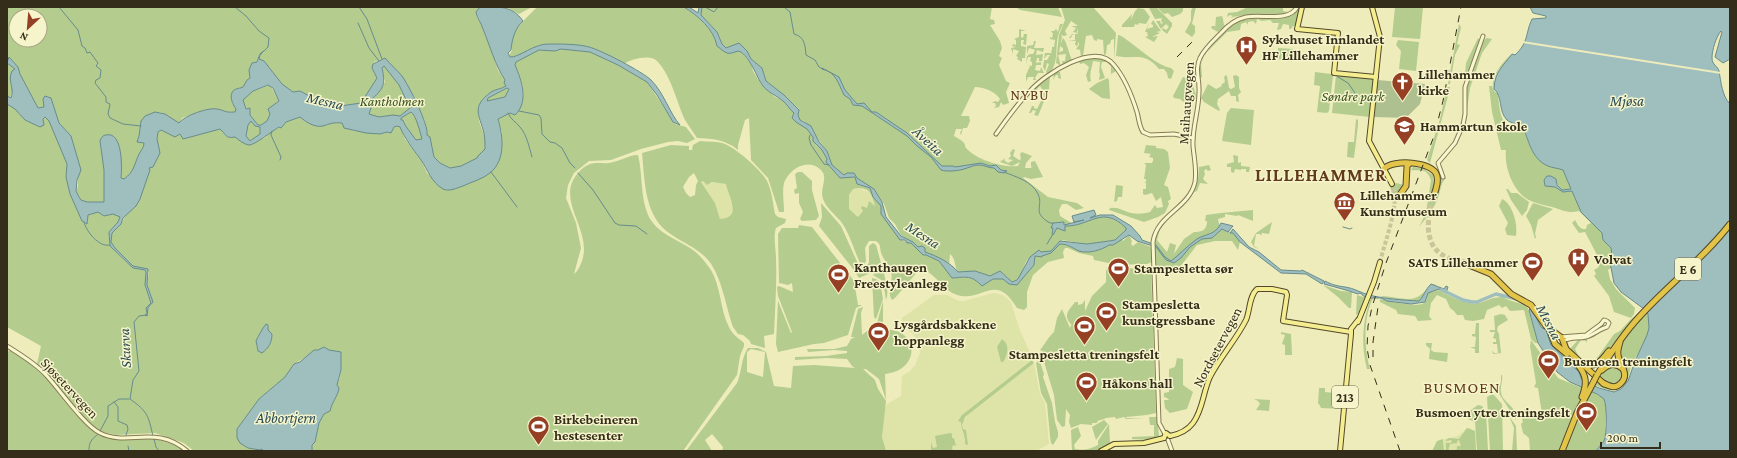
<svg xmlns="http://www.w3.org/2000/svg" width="1737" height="458" viewBox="0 0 1737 458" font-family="'Crimson Pro',serif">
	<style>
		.farmland { fill: #dee4a8 }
		.green { fill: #b5cc8f; fill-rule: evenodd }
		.cemetery { fill: #aec08f }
		.water { fill: #9fbfbe; stroke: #678c8c; fill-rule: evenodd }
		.pier { fill: #eeecbb }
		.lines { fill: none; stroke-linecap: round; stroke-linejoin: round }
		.stream { stroke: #678c8c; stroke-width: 1 }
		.river { stroke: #9fbfbe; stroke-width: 3.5 }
		.major-tunnel { stroke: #c9c69b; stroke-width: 4; stroke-dasharray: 4 2; stroke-linecap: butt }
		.highway-tunnel { stroke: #c9c69b; stroke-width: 5; stroke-dasharray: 5 2.5; stroke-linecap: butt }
		.minor-casing { stroke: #857b55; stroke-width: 5 }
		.major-casing { stroke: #52472a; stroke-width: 6 }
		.highway-casing { stroke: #52472a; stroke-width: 7 }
		.minor { stroke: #f9f7ce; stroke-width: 3 }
		.major { stroke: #f4ee90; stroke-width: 4 }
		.highway { stroke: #e2c548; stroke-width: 5 }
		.rail { stroke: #342d1a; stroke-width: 1; stroke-dasharray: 7 7; stroke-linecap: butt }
		.highway-bridge-casing { stroke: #52472a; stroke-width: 7; stroke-linecap: butt }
		.highway-bridge { stroke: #e2c548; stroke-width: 5 }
		.labels { text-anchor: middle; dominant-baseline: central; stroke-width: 3; stroke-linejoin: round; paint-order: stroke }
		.shield { fill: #f6f4cb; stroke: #6e694f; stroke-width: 1 }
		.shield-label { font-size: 13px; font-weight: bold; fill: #342d1a }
		.poi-label { font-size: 14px; font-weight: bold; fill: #342d1a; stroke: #f6f4cb; text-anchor: start }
		.park-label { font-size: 14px; font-style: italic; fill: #385120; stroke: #f6f4cb }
		.street-label { font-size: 14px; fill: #342d1a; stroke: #f6f4cb }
		.neighbourhood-label { font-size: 15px; letter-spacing: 1px; fill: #613b19; stroke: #f6f4cb }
		.water-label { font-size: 15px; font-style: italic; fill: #294c54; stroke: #f6f4cb }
		.quarter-label { font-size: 16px; letter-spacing: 1px; fill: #613b19; stroke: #f6f4cb }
		.district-label { font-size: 18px; font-weight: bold; letter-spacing: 1px; fill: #613b19; stroke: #f6f4cb }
	</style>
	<rect width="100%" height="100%" fill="#eeecbb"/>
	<g class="farmland">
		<path d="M703,181L708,184L715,182L726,184L733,208L731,214L726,219H720L715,203L701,182Z"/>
		<path d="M853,189H861L870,193L875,199L874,203L883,226L887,230L885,234L884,235L877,233L849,209V195Z"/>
		<path d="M993,293L1003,295L1011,302L1019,328L1032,357V360L962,415V422L971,411L1034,363L1040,394L1045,403L1049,444L1036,451H886L882,437L885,408L887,404L901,396L902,376L910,371L915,365L920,353L917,339L912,333L902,326V318L934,295H947L959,301H964Z"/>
		<path d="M1467,428H1470L1475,431L1476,451H1444V439L1458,436Z"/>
	</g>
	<g class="green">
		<path d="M7,7H480L476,12L477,18L483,27L498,70L505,81L506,86L493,91L482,100C481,106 478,114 479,120C481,130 489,140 484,152L478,156V158L461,166L450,168L440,163L434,157L432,146L427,135L425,121L385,58L374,62L372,68L377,78L361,103L333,107L327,101L315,99L300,91L293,92L282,84L264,61L259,59L260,55L264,52H262L259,55L257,62L249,70L250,78L247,80L243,87L234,90L232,103L236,109L235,112C225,113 224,110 216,109C206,107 192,115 182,118L180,123C163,118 166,107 145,116H152C150,117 148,116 146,117C138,119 141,133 138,139L144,143C144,148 141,150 139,155C134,165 134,172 124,179L121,178L122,169L100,141L104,170V202H87L81,200L76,191L78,186L77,157L71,136L59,123L55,113L44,107L38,108L20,74L18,67L9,58L7,62ZM16,16H40V40H16Z"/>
		<path d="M506,7H532L519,14Z"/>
		<path d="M537,7H684C698,17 714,29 717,46C725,52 732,50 741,51L752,65L753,71L761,84L775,97L782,100L794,113L793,118L807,129L813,137L816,145L822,150L827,159L826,162L840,178L855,177L859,185L870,188L873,197L881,206V214L900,240L911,243L923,255L926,254L939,261L952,278C967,277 971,275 982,286L993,279H1003L1009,284H1014L1022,279L1034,265L1035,256L1041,257L1042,256L1051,253L1060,244C1068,244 1072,248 1079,251C1089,254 1103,250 1110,244H1113L1122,239L1123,241L1129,235L1132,241L1131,244L1133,246L1138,242L1151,247L1152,262L1147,264L1118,265L1094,260L1093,256L1079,253L1068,248H1065L1063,252L1064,258L1048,262L1033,275L1027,292V307L1024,310L1017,308C995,271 983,303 957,295C944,291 937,276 925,270L918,271L895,298L892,300C886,292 894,281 891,272C890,265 884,261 882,255C879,249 882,245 876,241H869L865,248L866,261L864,264L860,263C854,250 850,235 842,223C836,215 826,208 823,199C819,189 829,178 821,170C808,157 789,169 784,183C782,192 784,202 784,211V212H779L768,178L751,160L749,118L745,120L738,145V150C725,139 713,139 697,138C693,132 689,126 685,120C676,101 672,77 657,61C650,54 631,59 624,64L590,47L581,46L539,45L515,57H510L509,56L512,50C508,32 526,19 537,7ZM853,189C869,186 872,194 875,206L869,201L867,208L862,206L861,208L863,211L858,217L849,209V195Z"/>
		<path d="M702,7H992L990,19L994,20L995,24L990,25L1000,41L1002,48L999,56L1002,58L999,65L1006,81L1010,83L1006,92L1009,103L1003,105L1001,102L999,107L994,108L996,106L995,103H992L995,101L998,102L1000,99C995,91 983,87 975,87L961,116H969L970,121L967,128H963L961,135L960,133L962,129H956L954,136C957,138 962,140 964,143C967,148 963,145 967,149C977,160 1004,168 1018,166L1020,162L1012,166L1000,162L1005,158L1004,160L1008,163L1013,160L1008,159L1011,156L1010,153L1013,149L1015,150L1013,156L1019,160L1021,159L1020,154L1022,152L1032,156L1026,163L1025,168H1031L1033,165L1031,167V162L1035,161L1043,177L1031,179L1024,177L1023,178L1048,197L1077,203L1084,208L1076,210L1067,204H1062L1059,210L1060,216L1073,224L1065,225L1064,222L1053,223L1052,234L1057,228L1065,231V226C1090,227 1101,204 1126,228V230L1115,240L1109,241L1087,244L1062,240L1051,251C1044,253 1036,252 1030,257C1021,265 1025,278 1012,282L1000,271L990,276L975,271L958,272C954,266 956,259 950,254L949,265L925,252L924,248L922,246L918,247L901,235L895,224L889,218L884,204L874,189L857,178L854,173L844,175L832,165L827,151L804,121L800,120L798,115L799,109L784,95L766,81L762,68L751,59L747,52L733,47L726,48L722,44L717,32L701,15Z"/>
		<path d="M1016,7H1058L1062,17L1020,10Z"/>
		<path d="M1061,7H1093L1116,33L1114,60V39L1111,40L1110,44L1107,45L1106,54L1104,55L1103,40L1097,39V41L1094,40L1092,35L1086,36L1083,56L1081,57L1080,50L1076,49L1079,45V43L1078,42V45L1076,46L1075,44L1076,41L1068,40H1075V34L1072,35L1071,38H1069L1072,34H1077L1078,32L1077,29V33L1073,32L1076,28L1071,26H1078L1071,21L1065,31L1067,35L1064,36L1061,35L1062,37L1059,52L1063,51V48L1060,46L1063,38C1067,42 1069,54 1072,60L1063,66L1062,61H1065L1066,54L1058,55L1061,66L1056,63L1059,35L1065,20Z"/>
		<path d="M1156,7L1172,23V26L1167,34L1162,30L1163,28L1166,30L1169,27L1166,24L1161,29L1156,21H1160L1161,24L1163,23L1161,21L1162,18L1155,19L1149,8Z"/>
		<path d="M1157,7H1183V11L1180,14L1172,17L1168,13L1164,14Z"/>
		<path d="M1193,7H1196L1192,24L1195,26V33L1192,37L1185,32L1191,21V11Z"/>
		<path d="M1248,7H1283V11L1288,12L1294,7C1285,21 1247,11 1230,18L1233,16L1230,15L1227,17L1228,13L1237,12Z"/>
		<path d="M1299,7L1296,26H1293L1291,29H1289V25L1283,24L1281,29L1277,30L1279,23H1273L1270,20L1262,21L1257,19L1256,24L1253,21L1248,22V25L1246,22L1241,24L1240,30L1227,32L1205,54L1201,64L1202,77L1200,78C1198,65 1203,56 1211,47C1219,38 1227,26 1238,22C1256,14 1290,26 1299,7Z"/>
		<path d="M1395,7H1423L1420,39L1392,37Z"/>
		<path d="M1138,8L1144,9L1150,17L1146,24L1139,23L1138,25L1135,24L1134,27H1122V25L1132,14L1131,20L1135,11Z"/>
		<path d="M1222,16L1223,19H1221H1223L1224,25H1226L1218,32L1211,28L1212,26H1215V29L1216,17Z"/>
		<path d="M1153,20L1161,31L1156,32L1160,33L1152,37L1158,36L1154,42L1145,37L1148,36L1147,32H1145L1150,21L1147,29L1153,27V25L1151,24Z"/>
		<path d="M1060,24H1063C1061,28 1059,32 1058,36C1055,49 1059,66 1048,74L1046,72L1049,64L1047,63L1045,71L1043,67L1044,60H1047L1050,55H1047L1044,59L1045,53H1052L1051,51L1052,50V47H1054L1055,40L1050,39V37L1052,38L1053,34L1051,31H1054L1056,29L1058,32Z"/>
		<path d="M1459,24L1461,27L1457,44L1460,45L1455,55L1450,84H1448Z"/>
		<path d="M1019,29L1026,31H1021V37L1023,38L1024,34H1027L1026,45L1023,44L1024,40H1021V46L1026,47L1025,58H1022V62L1017,59L1018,57L1016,56L1019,51L1013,49V54L1011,48L1016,47L1012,46L1013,44L1016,45V40L1014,39L1019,37Z"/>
		<path d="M1118,35C1125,35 1155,66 1171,68L1174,71L1171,79L1168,78L1167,73L1164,69H1159C1144,51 1136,60 1116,56Z"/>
		<path d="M1478,38L1480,41L1467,78L1458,75L1461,71L1465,74L1466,63Z"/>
		<path d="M1487,38L1492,39L1482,53L1470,88L1467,109L1466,89L1482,41Z"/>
		<path d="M1398,40L1419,42L1416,71L1399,69L1401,51L1396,45Z"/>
		<path d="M1034,41H1036L1034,48H1044L1043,52L1037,50L1036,55L1043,54L1042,61H1039V58H1037L1036,63L1041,62V65H1036L1035,70L1040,71L1041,67L1044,73H1038L1035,78L1034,76L1036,80H1033L1034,77H1028L1026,82V75L1030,66L1027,65L1032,66V62L1030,61L1031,57H1028L1026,64L1027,56L1030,54H1033L1035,50L1029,48L1027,54V46L1033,45Z"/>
		<path d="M1278,48L1293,49L1292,62L1277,59Z"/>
		<path d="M561,49L590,52L618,65L647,82L675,124L686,127L695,139L687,143L678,141L668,142L641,149L611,160L589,161L574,173L568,185L566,198L576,223L581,248L574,274C578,271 580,266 582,261C593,230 554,200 578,173C581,169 585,166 590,164C596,162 602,164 609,163C618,162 629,155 638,155C643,175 640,196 648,215C657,234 677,239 693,250C700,255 706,263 711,270C721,287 720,308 728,325C731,333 738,338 744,343V346L740,356L737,375L683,451H312V445L315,442L319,423L324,414L330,411C332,402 338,396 339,388L337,385L340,377L341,362L324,347L294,364L285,377L259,399L237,429L263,449V451H194L184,443L155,433L116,435L102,432L89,423L58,386L37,364L41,346L7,327V104L15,109L25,120L40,127L45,117L49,121L67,164L66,177L70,194L82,221L88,222V215L99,212L104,216L113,214L121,217L118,222L109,232L110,246L133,268L145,270L147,272L145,285L151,303L146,308L147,316L148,309L152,304L147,285L149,272L143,268H138L133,266L115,248L111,242L112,233L121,224L150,170L149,168L160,153L157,139L158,132L163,130L175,136L179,134L181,136L220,129L227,137H235L242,142L249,145L266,137L272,130L281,127L286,122L300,117H302C319,132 323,121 342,123L346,128L352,130L376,134L384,133L397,126L400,127L405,139L422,162L427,173L446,190L459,187L484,176L501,154L502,133L498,119L510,112L515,115C528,97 524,85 515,65L516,62L539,50L555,51ZM264,329L268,330L270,334L258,351C254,341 259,337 264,329Z"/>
		<path d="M1510,55C1509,61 1504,64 1500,68C1495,73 1493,85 1494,91L1498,94C1499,101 1499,122 1509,125C1513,126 1517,123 1522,125C1529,140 1531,159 1548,166C1552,168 1558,168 1563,170L1571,189L1562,190L1557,184L1556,179L1544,182V185L1555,187L1563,192L1572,191L1581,212L1602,233L1603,240L1611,248V268L1608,270L1610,279L1616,289L1635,308L1634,314L1631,318L1614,312L1609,296L1594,276L1596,274L1594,270L1599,267L1596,253L1585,232L1579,233L1572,223L1575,220C1578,225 1580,230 1586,229L1587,225L1591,223L1579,211C1569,214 1562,210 1552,207C1545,205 1538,204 1531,201C1514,194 1504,168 1506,150H1501L1492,112L1489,86H1492L1493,91C1491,75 1500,66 1510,55Z"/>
		<path d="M1091,57C1102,58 1112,60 1116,71L1111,74V66L1107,62H1102L1101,67L1105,78L1099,80L1100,73H1099L1100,62L1093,61C1092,68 1089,73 1091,81L1088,82L1086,75L1089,67L1084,63L1080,64L1079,61Z"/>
		<path d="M7,63L15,69L10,81L13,89L10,98L7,96Z"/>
		<path d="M384,66L399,85L410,108L400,116L392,115L379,117L369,114L372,105L371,100L385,82L382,67Z"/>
		<path d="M1057,71L1060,72L1061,79L1058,78V75H1056L1053,80L1054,75L1050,76L1049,89L1038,116L1034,115L1036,111L1033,110L1031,113H1029L1032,106H1034V108L1037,109L1044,95L1039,94L1042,89L1040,86L1033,93L1032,90Z"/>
		<path d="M1315,72L1331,74L1333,76L1329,111L1327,113L1317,112L1320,86L1314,85Z"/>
		<path d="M1226,75L1227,76L1229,88L1231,89L1235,87L1233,76L1236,75L1239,77V88L1241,92L1238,95L1239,102L1236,101V96H1231L1229,91L1218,99L1217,104L1220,110L1219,111L1204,102L1201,98L1208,84L1216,89L1222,86L1221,85L1225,82L1224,77Z"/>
		<path d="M1336,75L1374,79L1370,117L1332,113Z"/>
		<path d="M1183,77L1186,78L1187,84L1193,85L1197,99H1194L1192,96H1188L1186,104L1180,99L1174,98L1173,96Z"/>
		<path d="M1108,78L1109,81L1110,99L1102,98L1089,89L1097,83Z"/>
		<path d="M270,85L279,101C277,102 275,103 274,105C268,112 271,125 258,125L250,115V108L247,109L242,100L253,91Z"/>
		<path d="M1447,87H1450L1448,96L1430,163L1427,160L1440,119Z"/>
		<path d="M507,88L509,89L505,97L487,101L488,98Z"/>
		<path d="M1231,108L1254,110L1251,145L1222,141L1227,113Z"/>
		<path d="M411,112C416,116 421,132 422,139L416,140L405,125L404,120H401V118Z"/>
		<path d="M1356,119L1358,120V125L1354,158L1347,157L1348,142H1354Z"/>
		<path d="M251,121L255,126L260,127V134L250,141L246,136L248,125Z"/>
		<path d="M700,141C708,142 718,141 725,144C737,149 761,170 767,181C772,191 773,204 775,214L778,217L786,219L785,223L776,228C773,237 776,249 776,259C777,284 775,309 774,334L764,336L765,348L751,344L750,341L743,335L738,334L733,327C726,307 722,278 709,261C698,248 685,244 672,235C644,218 645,182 642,153L671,145L689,146V150H692L693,145ZM694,173L698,181L696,185L695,195L690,197L686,193L683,187L689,177ZM703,181L707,185L712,182L726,184C728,196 743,218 720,219L715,203L701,182Z"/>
		<path d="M1146,145L1156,146V148L1164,149L1168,152L1170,168L1164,185L1168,187L1171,199L1168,201L1169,204L1165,213L1158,217L1144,222L1109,210L1110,208C1120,207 1122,211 1131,213C1137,214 1144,214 1150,212L1155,205L1157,208L1163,207L1161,197L1156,201L1152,193L1145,195L1143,194V189H1146V183H1144L1146,182V179H1144L1146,165L1144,163H1152L1153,161V158L1149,157L1151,154L1144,153Z"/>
		<path d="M1233,155L1238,156V163L1241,162V166L1250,167L1249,172H1246V169H1241V170L1235,169L1234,173L1231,172V167H1227V164L1234,162Z"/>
		<path d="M1209,165L1211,170L1208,171L1206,169L1204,171L1205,174L1203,179L1208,184L1200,183L1197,191L1194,192L1198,180L1199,167Z"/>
		<path d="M1413,167L1422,168L1433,175L1434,185L1433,200L1435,199L1438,184L1442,178H1446C1440,183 1441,192 1437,200C1433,211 1426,218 1419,227L1426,213L1431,180C1426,167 1421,171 1411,170Z"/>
		<path d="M798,172H802L812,181V190L819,216L816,220L802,221L800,219L803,212L799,203V193L795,194L794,190L797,188L795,174Z"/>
		<path d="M1389,182L1393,187L1396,183L1405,185L1399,194L1390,201L1392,194Z"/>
		<path d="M1116,185L1123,186L1122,197H1118L1117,201L1114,202Z"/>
		<path d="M1506,189H1508L1511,193H1517L1529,202L1527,210L1522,216L1511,200Z"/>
		<path d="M1502,199C1513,204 1518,225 1516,236L1507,235L1505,229L1508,223L1499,206Z"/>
		<path d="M821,203L841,226L859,266L865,267L869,263V246L873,243L876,245L881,263L868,274L859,278L854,270L819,226L822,217Z"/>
		<path d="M1533,203L1553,209L1538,220L1535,234L1536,237L1535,239L1531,225L1526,216Z"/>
		<path d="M1253,210V221L1238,215L1237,216L1225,214V217L1218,219L1220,228L1233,233L1240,242L1238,250L1232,241H1215L1197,245L1180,267H1170L1157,272C1155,258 1151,238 1160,226C1162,223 1167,220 1170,217L1160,229L1157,240L1167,252L1170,243L1176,245L1174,254L1184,239L1194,232C1202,232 1207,230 1207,221H1205L1206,215L1221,213Z"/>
		<path d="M1272,222L1269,234L1262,233L1261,236L1260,234H1256L1254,246L1259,249L1254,247L1251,242L1256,233Z"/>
		<path d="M799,225L812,227L854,281L858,305H862L856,308L848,335L824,343L814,344L778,352L776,344L778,301L791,333L792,332L778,296L777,287L779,286L793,292L792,283L788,285L779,283L778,234L782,228H798Z"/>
		<path d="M885,265C881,274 891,290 886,300L883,281L873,275L881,266Z"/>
		<path d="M1109,266L1137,269L1138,266H1148L1151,270L1156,413L1147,415L1126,417V418H1144L1126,419L1124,417L1116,419L1115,417L1106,418L1104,419L1097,421L1098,422L1096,423H1092V425L1081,424L1071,428L1069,422L1070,415L1066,409L1065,426L1062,427L1057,420L1054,395L1042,355L1041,356L1040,352L1043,351L1040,350C1045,344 1049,336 1054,332L1057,318L1062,309L1070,328L1071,325L1073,326C1062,316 1068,311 1075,302H1078V305L1082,304L1085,300V311L1092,296L1106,282V271Z"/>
		<path d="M872,278L876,279L880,282L883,299L876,319L874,317Z"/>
		<path d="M1431,284L1438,285C1424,285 1427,293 1419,301L1389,299L1380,296C1391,295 1409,303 1419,296C1424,293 1427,288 1431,284Z"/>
		<path d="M1323,285L1341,291L1352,292L1351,308H1349L1338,297Z"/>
		<path d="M1439,290C1447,295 1469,306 1478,303C1488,301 1491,297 1503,297C1511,303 1520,301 1528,308L1538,343H1535L1531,339L1524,310L1510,311L1506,306L1502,308L1499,305L1487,310L1484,319L1473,321L1465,320L1463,315H1457L1454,311L1450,308L1446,299L1437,295L1431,303L1429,316L1432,320L1418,321L1415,316L1398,314L1396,310L1380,302V299C1388,301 1420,309 1425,302C1427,300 1427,296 1428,293Z"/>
		<path d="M1357,295L1366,298L1360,312L1356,315Z"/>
		<path d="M1371,298H1373C1363,319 1364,347 1370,369H1367C1361,346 1362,320 1371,298Z"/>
		<path d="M883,301V330C918,326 923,370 885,374L886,400L879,379L866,369H863L875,380L878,389L886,401L882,437L886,451H722L723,447L712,434L705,440L712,451H686L737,383C742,372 741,358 748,348H758L766,352L774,386L791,388L793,366L814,365L855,368L852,366L847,359L826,358L795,360V357L826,356L847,353V351L834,350L808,352L807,349H834L847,346L851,339L855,337H851L858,309L863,307L861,313L862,335L877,323ZM751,349L765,352L763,377L747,372V352Z"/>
		<path d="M1642,310L1597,363H1585L1569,350L1579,339H1587V343L1586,341L1581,340L1575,349L1579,357L1588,363V361H1595L1614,334L1620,331L1630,320Z"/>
		<path d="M1647,312C1655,330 1640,349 1632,364C1628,373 1630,384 1619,389C1612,392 1602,388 1595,385L1597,381L1604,386L1624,384L1619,357L1620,345Z"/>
		<path d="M1501,314L1505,315L1508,320L1498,326L1497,330L1499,334L1501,353L1493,354L1492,350L1494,353H1498L1497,344H1493V342H1496V339L1493,338L1495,332H1490V330H1495L1494,316Z"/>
		<path d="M1476,323H1479V353H1475V349L1470,347H1475L1476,337L1472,336V334H1475Z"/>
		<path d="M1547,330L1559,348L1578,367L1585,381L1582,380L1579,372L1551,345Z"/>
		<path d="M1281,332L1291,334L1292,355H1285V345L1282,344L1285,335L1281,334Z"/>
		<path d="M1002,339C1010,344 1008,355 1003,362H1001L997,347Z"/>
		<path d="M1531,340L1558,378L1584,389L1559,451H1530L1529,438L1523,433L1521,424L1523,422L1522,419L1524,409L1532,416L1542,414L1538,388L1534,387L1536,383L1530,346Z"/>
		<path d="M1426,343H1432L1431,350L1434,352L1448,353L1447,362L1429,359L1430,349L1426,345Z"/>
		<path d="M11,350L28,362L48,380L95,433L114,439L153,438L182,447L186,451H7V352Z"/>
		<path d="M1177,358L1183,359V385L1193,392L1187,409L1170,413L1165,408L1164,400H1169L1167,398L1164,397V393L1169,392V369L1175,367Z"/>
		<path d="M1032,360L1034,363L965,417L962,425L963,429L966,430L968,445L965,444C966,436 961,429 961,422L958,421L962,415Z"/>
		<path d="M1038,361L1040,362L1044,374L1043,377L1052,403L1055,422L1058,432V437L1053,445L1051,443L1050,436L1047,404L1041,393L1036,363Z"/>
		<path d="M1609,366L1620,368L1623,374L1621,380L1616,385L1609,384L1599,378L1604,370Z"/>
		<path d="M1501,375H1502C1503,381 1500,387 1501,392C1502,403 1518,406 1516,420L1498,392L1496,384L1501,383Z"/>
		<path d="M1319,388H1325V392L1344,394L1342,409L1321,408L1319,404H1318Z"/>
		<path d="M1591,391L1604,399L1606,407L1605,435L1604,441L1596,451H1564L1578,416Z"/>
		<path d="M1493,394L1502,404L1503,451H1490L1487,397Z"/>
		<path d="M1254,399L1270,400L1269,411L1256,410L1260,404L1258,401Z"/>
		<path d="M1478,405L1482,406L1486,412L1488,451H1477L1475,422L1468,419V412Z"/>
		<path d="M1509,416L1516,426L1517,451H1512L1514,428Z"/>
		<path d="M1149,417H1157L1159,436L1149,440L1132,439V437L1154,436V425H1150Z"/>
		<path d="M1104,420L1108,424L1096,440L1092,427Z"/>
		<path d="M1109,424L1110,443L1099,451H1072L1071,430L1078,427L1081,436L1074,445L1075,449C1084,451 1090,449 1098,445V441Z"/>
		<path d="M1467,428L1475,431L1476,451H1461L1460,449L1459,451H1453L1457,449V446H1461L1459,440L1457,441V443L1450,444L1448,451H1446V443H1451L1452,441L1451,440L1446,441V440L1449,438L1459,439Z"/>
		<path d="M950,433L952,434V438H954L956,446L953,445L952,448L953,451H931V442L933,448L937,447L935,436Z"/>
		<path d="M1443,439L1444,451H1432L1437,441Z"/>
	</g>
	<path class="cemetery" d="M1377,80L1425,84L1420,104L1406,118L1374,117Z"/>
	<g class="water">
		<path d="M480,7C498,7 512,5 523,21C515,28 512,39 511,50L508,53L510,57C519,58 534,43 550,44C561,44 579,44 589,47C601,50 643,72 651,80C664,93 670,114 680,125L673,122L657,95L647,82L618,65L590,52L561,49L555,51L539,50L516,62L515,65C522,81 529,102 515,115L510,113L498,119C503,136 506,160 490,173C483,179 471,182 463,186C457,188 449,192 443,189C431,182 428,170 421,160C413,149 405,139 400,127L397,126L394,127L391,133L387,132L380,134L366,133L344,128L342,123C334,122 329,124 323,126C314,128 305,121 300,117L286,122L281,128L279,127C274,130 253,146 249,145C243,144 239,140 235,137C225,139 226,134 220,129L183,139L180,134L175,137L161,130L158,132L157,139L160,153L153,167L149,168L150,170L140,199L136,206L123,218L121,224L112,233L111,242L115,248L133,266L148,269L147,285L153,302L148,308L147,316L145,315L147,313L146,308L151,303L145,285L146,272L145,270L133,268L110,246L109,232L118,222L120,217L113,214L104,216L98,212L88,215L87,224L82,221L70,194L66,177L67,164L49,121L45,117L43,119L44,125L40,127L25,120L15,109L7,104V96L11,98C15,88 7,81 12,71L15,69L7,63L9,57L18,67L20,74L38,108L44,107L43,99L45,96L51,98L59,123L71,136L81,170L77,180L76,191L79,197L81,200L87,202H104V170L100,141C101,138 103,135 106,135C123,131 122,168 121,178L124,179C134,172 134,165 139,154C141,150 144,148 144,143L137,142L139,136L141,121L145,116L155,112L165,114L179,123C184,116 208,107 217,109C224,110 225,113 235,112L236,109C233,105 228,95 234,90C235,89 241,88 243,87L247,80L250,78L249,70L252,63L257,62C259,57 259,53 264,51L260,55L259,59L264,61L282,84L293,92L300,91L315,99L326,101L333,107L361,103L377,78L372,68L373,64L385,58C390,64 397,70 402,76C409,86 429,125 427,135L430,137L434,157L440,163L450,168L461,166L477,158L478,156L485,149C485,144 485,138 484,133C479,114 471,107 491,92C496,89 501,89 506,86L504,83L505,80C495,65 490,46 483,29C481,22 477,19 476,12ZM384,66L399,85L410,108L400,116L393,115L379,117L369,114L372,105L371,100C383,89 386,85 382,68ZM268,85L273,88L279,101L268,109L270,114L267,121L261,125H258L250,115V108L246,109L243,100L253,91ZM507,88L509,89L505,97L487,101L488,98ZM411,112C416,115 420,132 422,139L416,140L405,125L403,120H401V118ZM251,121L255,126L260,127V134L250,141L246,136L248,125Z"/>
		<path d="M684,7H689L698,13L699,7H702L701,15L717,32L722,44L726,48L739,43L747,51L751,59L762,68L766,81L784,95L799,110L798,115L800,120L811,126L819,142L827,151L832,165L844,175L847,173H854L857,178L874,189L882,202L886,217L901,236L913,242L918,247L922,246L925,248V252C937,256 951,263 958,272L975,271L990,276L1000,271L1012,282L1017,280L1019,277L1030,257L1039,250L1041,252L1051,251L1060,241L1087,244L1109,241L1115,240L1126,230V228C1102,204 1090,227 1065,226V231L1057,228L1053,235L1052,234L1053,228H1051L1053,223L1064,222V225L1084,220L1074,222L1072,216L1094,210L1096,215L1090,218L1100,215H1113L1131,226L1140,236L1142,240L1156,245L1165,257L1171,261C1179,255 1187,246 1197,239C1205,234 1216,235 1221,223L1233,226L1228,232L1222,229L1212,238L1202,239L1190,247L1181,258L1174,263L1166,260L1156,247L1137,241L1129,235L1113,245H1109C1102,250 1088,254 1079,251C1072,248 1068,244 1060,244L1051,253L1042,256V257L1035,256L1034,265L1017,285L1009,284L1003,279H993L982,286C971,275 967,277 952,278L939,261L926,255H923L911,243H907L905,240H900L881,214V206L873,197L870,188L857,184L855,177L840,178L826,162L827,159L822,150L813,141V137L807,129L796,122L792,118L794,113C789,109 787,104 783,101C776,95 766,92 761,83C756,75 748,53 738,51C727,55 727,54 717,46C714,29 698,16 684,7Z"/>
		<path d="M1530,7H1730V59L1723,63L1715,57L1722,32L1721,31C1716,37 1712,50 1712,58C1712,65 1718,66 1719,71C1721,82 1722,96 1730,104V451H1596C1598,448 1602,444 1604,441C1607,434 1607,406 1604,399L1597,394L1570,382L1557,372L1538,343L1529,310L1530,309H1532L1541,327L1546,330L1551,345L1579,372L1582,380L1599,388L1614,392L1621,389L1628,381L1635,361L1647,335L1649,328L1648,314L1644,309L1621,292L1614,283L1610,262L1612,255L1611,248L1603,240L1602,233L1581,212L1572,191L1563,192L1555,187L1545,186L1544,180L1547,176H1551L1556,179L1557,185L1562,190L1571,189L1563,170C1558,168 1552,168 1548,166C1531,159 1529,140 1522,125C1517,123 1512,124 1507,120C1498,111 1503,96 1494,89C1495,70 1503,67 1512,54L1515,55C1529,42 1525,34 1532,19L1546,18V16L1533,13Z"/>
		<path d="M822,68L839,77L845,90L857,104L864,103L872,112H876L907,133L942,166H953L955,167L981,163L990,166L996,165L1001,170L1007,171L1004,173L998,172L994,168C988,168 984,165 979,165C974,165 971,167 967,168C960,171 947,172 941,170L931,157L917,146L907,136L862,106L853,105L850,99L844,95C838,83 836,72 822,69Z"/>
		<path d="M1233,229L1249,247L1259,252L1281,270L1301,271L1302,270L1324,281L1322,284L1306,274L1281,273L1240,242L1233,233H1230Z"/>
		<path d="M1325,281C1332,285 1338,286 1345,287C1354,288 1361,293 1369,295C1385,299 1402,300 1419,301C1424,296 1425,290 1431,284L1444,289L1446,286L1448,287L1446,293L1439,289L1428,293L1425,302L1411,304L1387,301L1381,298H1366L1360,293L1358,294C1347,290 1335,287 1324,284Z"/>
		<path d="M266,324L268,325V330L272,334C272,342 269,348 262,353L258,351L256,341C259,335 262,329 266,324Z"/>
		<path d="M324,347L329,350L341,352V370L337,385L339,388C338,396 332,402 330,411L324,414L319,423L315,442L312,445V451H263L262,449L260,450L248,448L240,443L237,438V429L259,399L285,377L294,364L300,362L314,350H318Z"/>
	</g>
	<path class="pier" d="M1523,41L1721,72V74L1522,43Z"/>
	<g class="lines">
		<g class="stream">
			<path d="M59,7L78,30L82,46L85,48L87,53L90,52C93,56 95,59 98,63L96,66L101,70L100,78L96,80L95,83L106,97V102L110,104L108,114L110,118L123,124L141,126"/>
			<path d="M235,7L246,16L259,31L269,38L268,47L263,52"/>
			<path d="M359,7L367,19L382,59"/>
			<path d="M705,7L714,12L718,7"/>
			<path d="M784,7L790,12L794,34C805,37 805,45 806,55L815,60L819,67L823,69"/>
			<path d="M358,23L369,48L379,61"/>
			<path d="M1338,77L1348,83L1355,93"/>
			<path d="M519,111L539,115L541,118L542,134L550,142L555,143L562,148L570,163L575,168"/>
			<path d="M508,113C510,119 516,122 520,127C527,135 529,147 532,157"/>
			<path d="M272,131L271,135L281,157L280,160"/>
			<path d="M810,135L809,138L811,145L824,164L829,165"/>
			<path d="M491,172L517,207"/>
			<path d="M1004,172C1016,177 1032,181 1038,194C1044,207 1031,212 1050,223H1053"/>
			<path d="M578,173L593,190L615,223L619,225L636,226L647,234"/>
			<path d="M84,222C86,231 99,248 110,245"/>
			<path d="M1343,227L1350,229L1352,228"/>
			<path d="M1047,244L1053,234"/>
			<path d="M147,315L139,316L134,322L139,371L133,380L130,399C148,412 148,415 153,436"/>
			<path d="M114,402L118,407V421L127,425L128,429L126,435"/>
			<path d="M100,431L108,416V406L119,399H129"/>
			<path d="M154,439L156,447L159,451"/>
			<path d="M128,446L129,451"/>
			<path d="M89,451C89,442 91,440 97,435"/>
		</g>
		<path class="river" d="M1442,290L1463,300L1472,302H1477L1496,294L1517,299"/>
		<path class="major-tunnel" d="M1380,262C1385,241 1400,204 1393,184"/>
		<path class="highway-tunnel" d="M1433,198C1428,216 1423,241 1441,254C1448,259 1457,261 1464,263"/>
		<defs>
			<g id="minor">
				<path d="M996,134C1006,120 1017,104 1030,91C1045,74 1095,41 1114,65C1125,78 1132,96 1137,112C1139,119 1139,126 1143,132L1150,135L1174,134L1193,138"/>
				<path d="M1443,177L1438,163L1455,143L1463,125L1465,114V87L1483,36"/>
				<path d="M1560,337L1586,335L1601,324"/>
				<path d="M1563,341C1571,337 1578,339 1586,337C1594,335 1599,329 1607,327L1609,323L1607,321L1604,320L1601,324"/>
				<path d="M7,346C21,355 35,363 46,375C60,390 84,425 100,433C128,447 156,424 187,451"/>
				<path d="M1165,434L1159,423L1153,242C1157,214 1189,209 1195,182C1197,170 1194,158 1193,146C1192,126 1200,108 1199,88C1199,78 1195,68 1200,58C1204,49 1214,40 1221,33C1228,25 1236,19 1246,17C1261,14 1290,22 1297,7"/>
				<path d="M1168,440L1172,451"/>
			</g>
			<g id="major">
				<path d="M1302,7L1297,29L1338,33L1334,73L1376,77"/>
				<path d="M1372,7L1380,37L1369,141L1392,184"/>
				<path d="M1358,322L1374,282L1380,262"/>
				<path d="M1170,436C1180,434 1187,431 1193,423C1203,410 1203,392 1210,377C1220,357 1236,340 1246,320C1250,311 1249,296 1257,289H1272L1286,292L1287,295L1283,321L1351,332"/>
				<path d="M1164,438L1166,433L1170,436"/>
				<path d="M1101,451L1114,444L1144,443L1164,438"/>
				<path d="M1340,451L1351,334V329L1358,320"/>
			</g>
			<g id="highway">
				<path d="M1384,169C1392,159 1434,161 1437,176C1439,183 1435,192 1433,198"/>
				<path d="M1399,196L1406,186L1407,166L1409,164"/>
				<path d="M1464,263L1491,274L1511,294L1531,305L1546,326L1562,338L1566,349L1604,384"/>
				<path d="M1550,331L1555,344L1567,354"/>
				<path d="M1584,364C1597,369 1602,359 1609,351"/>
				<path d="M1578,365C1587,376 1587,384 1582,397"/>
				<path d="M1602,370C1609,363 1616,362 1623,369"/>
				<path d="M1597,375C1610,354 1623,334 1640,316C1669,284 1704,258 1730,224"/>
				<path d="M1603,383C1609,386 1615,389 1620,384C1631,375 1619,364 1618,355C1617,350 1619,346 1620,342"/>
				<path d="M1562,451L1577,413L1594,381"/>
			</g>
		</defs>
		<use href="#minor" class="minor-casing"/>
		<use href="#major" class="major-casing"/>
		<use href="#highway" class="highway-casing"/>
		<use href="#minor" class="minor"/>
		<use href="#major" class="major"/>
		<use href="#highway" class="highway"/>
		<g class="rail">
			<path d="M1177,57L1193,41"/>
			<path d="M1373,357V342L1378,307"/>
			<path d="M1400,451L1370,365L1367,348L1368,326L1372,307L1386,263L1434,136L1443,101L1461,7"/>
		</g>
		<defs>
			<path id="highway-bridge" d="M1594,381L1597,375"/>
		</defs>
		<use href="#highway-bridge" class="highway-bridge-casing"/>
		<use href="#highway-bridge" class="highway-bridge"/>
	</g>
	<defs>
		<symbol id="hospital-pin" viewBox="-11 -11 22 30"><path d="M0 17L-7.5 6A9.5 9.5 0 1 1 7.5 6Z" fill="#954024" stroke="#f6f4cb"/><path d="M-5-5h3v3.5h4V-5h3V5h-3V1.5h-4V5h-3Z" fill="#fff"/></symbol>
		<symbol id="church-pin" viewBox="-11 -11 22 30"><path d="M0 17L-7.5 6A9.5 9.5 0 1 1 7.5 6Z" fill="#954024" stroke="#f6f4cb"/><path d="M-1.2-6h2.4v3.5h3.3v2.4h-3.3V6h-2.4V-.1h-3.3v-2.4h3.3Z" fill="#fff"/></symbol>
		<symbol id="school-pin" viewBox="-11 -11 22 30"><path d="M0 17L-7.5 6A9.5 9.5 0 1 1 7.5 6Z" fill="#954024" stroke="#f6f4cb"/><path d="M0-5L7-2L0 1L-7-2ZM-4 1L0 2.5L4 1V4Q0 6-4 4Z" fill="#fff"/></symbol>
		<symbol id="museum-pin" viewBox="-11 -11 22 30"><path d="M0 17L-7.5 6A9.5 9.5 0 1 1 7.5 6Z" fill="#954024" stroke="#f6f4cb"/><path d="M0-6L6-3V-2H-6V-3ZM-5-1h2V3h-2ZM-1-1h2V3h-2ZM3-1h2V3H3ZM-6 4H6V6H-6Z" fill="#fff"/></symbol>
		<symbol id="stadium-pin" viewBox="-11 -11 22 30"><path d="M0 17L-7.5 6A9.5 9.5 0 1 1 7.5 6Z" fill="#954024" stroke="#f6f4cb"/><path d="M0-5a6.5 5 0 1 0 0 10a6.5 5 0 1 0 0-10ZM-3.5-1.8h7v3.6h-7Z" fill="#fff"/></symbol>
	</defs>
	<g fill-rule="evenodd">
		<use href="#hospital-pin" x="1234" y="34" width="25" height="34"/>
		<use href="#church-pin" x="1390" y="70" width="25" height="34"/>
		<use href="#school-pin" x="1392" y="114" width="25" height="34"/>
		<use href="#museum-pin" x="1332" y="190" width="25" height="34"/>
		<use href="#hospital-pin" x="1566" y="246" width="25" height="34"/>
		<use href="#stadium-pin" x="1520" y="250" width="25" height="34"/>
		<use href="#stadium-pin" x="1106" y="256" width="25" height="34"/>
		<use href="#stadium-pin" x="826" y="262" width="25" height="34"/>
		<use href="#stadium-pin" x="1094" y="300" width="25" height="34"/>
		<use href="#stadium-pin" x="1072" y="314" width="25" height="34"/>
		<use href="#stadium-pin" x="866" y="320" width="25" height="34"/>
		<use href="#stadium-pin" x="1536" y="348" width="25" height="34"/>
		<use href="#stadium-pin" x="1074" y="370" width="25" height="34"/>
		<use href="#stadium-pin" x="1574" y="400" width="25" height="34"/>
		<use href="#stadium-pin" x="526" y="414" width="25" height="34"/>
	</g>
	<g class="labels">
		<g class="shield">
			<rect x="1675" y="258" width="26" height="22" rx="3"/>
			<rect x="1332" y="386" width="26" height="22" rx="3"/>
		</g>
		<g class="shield-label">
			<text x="1688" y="269">E 6</text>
			<text x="1345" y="397">213</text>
		</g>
		<g class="poi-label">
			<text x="1262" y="39">Sykehuset Innlandet<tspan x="1262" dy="16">HF Lillehammer</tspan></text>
			<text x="1418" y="74">Lillehammer<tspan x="1418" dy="16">kirke</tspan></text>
			<text x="1420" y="126">Hammartun skole</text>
			<text x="1360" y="195">Lillehammer<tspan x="1360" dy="16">Kunstmuseum</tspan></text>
			<text x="1594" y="259">Volvat</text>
			<text x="1518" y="262" text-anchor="end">SATS Lillehammer</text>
			<text x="854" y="267">Kanthaugen<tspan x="854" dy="16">Freestyleanlegg</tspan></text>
			<text x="1134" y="268">Stampesletta sør</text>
			<text x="1122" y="304">Stampesletta<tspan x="1122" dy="16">kunstgressbane</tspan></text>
			<text x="894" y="324">Lysgårdsbakkene<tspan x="894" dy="16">hoppanlegg</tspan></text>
			<text x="1084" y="354" text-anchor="middle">Stampesletta treningsfelt</text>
			<text x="1564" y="361">Busmoen treningsfelt</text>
			<text x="1102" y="383">Håkons hall</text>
			<text x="1570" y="412" text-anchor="end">Busmoen ytre treningsfelt</text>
			<text x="554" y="419">Birkebeineren<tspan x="554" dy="16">hestesenter</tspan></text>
		</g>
		<g class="park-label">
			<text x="1353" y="96">Søndre park</text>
			<text x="392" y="101">Kantholmen</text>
		</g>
		<g class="street-label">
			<text transform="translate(1186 103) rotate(-86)">Maihaugvegen</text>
			<text transform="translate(1217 347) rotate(-62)">Nordsetervegen</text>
			<text transform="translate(70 388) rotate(47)">Sjøsetervegen</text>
		</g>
		<g class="neighbourhood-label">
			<text x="1030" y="95">NYBU</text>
		</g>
		<g class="water-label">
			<text transform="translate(325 101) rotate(13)">Mesna</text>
			<text x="1627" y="101">Mjøsa</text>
			<text transform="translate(928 141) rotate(42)">Åveita</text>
			<text transform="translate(923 235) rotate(33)">Mesna</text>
			<text transform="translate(1549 322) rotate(62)">Mesna</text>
			<text transform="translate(125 348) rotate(-93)">Skurva</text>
			<text x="286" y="418">Abbortjern</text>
		</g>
		<g class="quarter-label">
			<text x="1462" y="387">BUSMOEN</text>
		</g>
		<g class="district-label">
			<text x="1321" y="175">LILLEHAMMER</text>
		</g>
	</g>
	<rect width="1737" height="458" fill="none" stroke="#342d1a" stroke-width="16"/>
	<g transform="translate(28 28) rotate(206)"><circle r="19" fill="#f6f4cb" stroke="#a8a484"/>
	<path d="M0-3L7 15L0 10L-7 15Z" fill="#954024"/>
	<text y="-6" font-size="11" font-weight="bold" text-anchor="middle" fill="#342d1a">N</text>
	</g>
	<path d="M1601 442v6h59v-6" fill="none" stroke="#342d1a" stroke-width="2"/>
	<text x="1607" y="442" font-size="12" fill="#342d1a" stroke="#f6f4cb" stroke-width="3" paint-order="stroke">200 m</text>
</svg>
